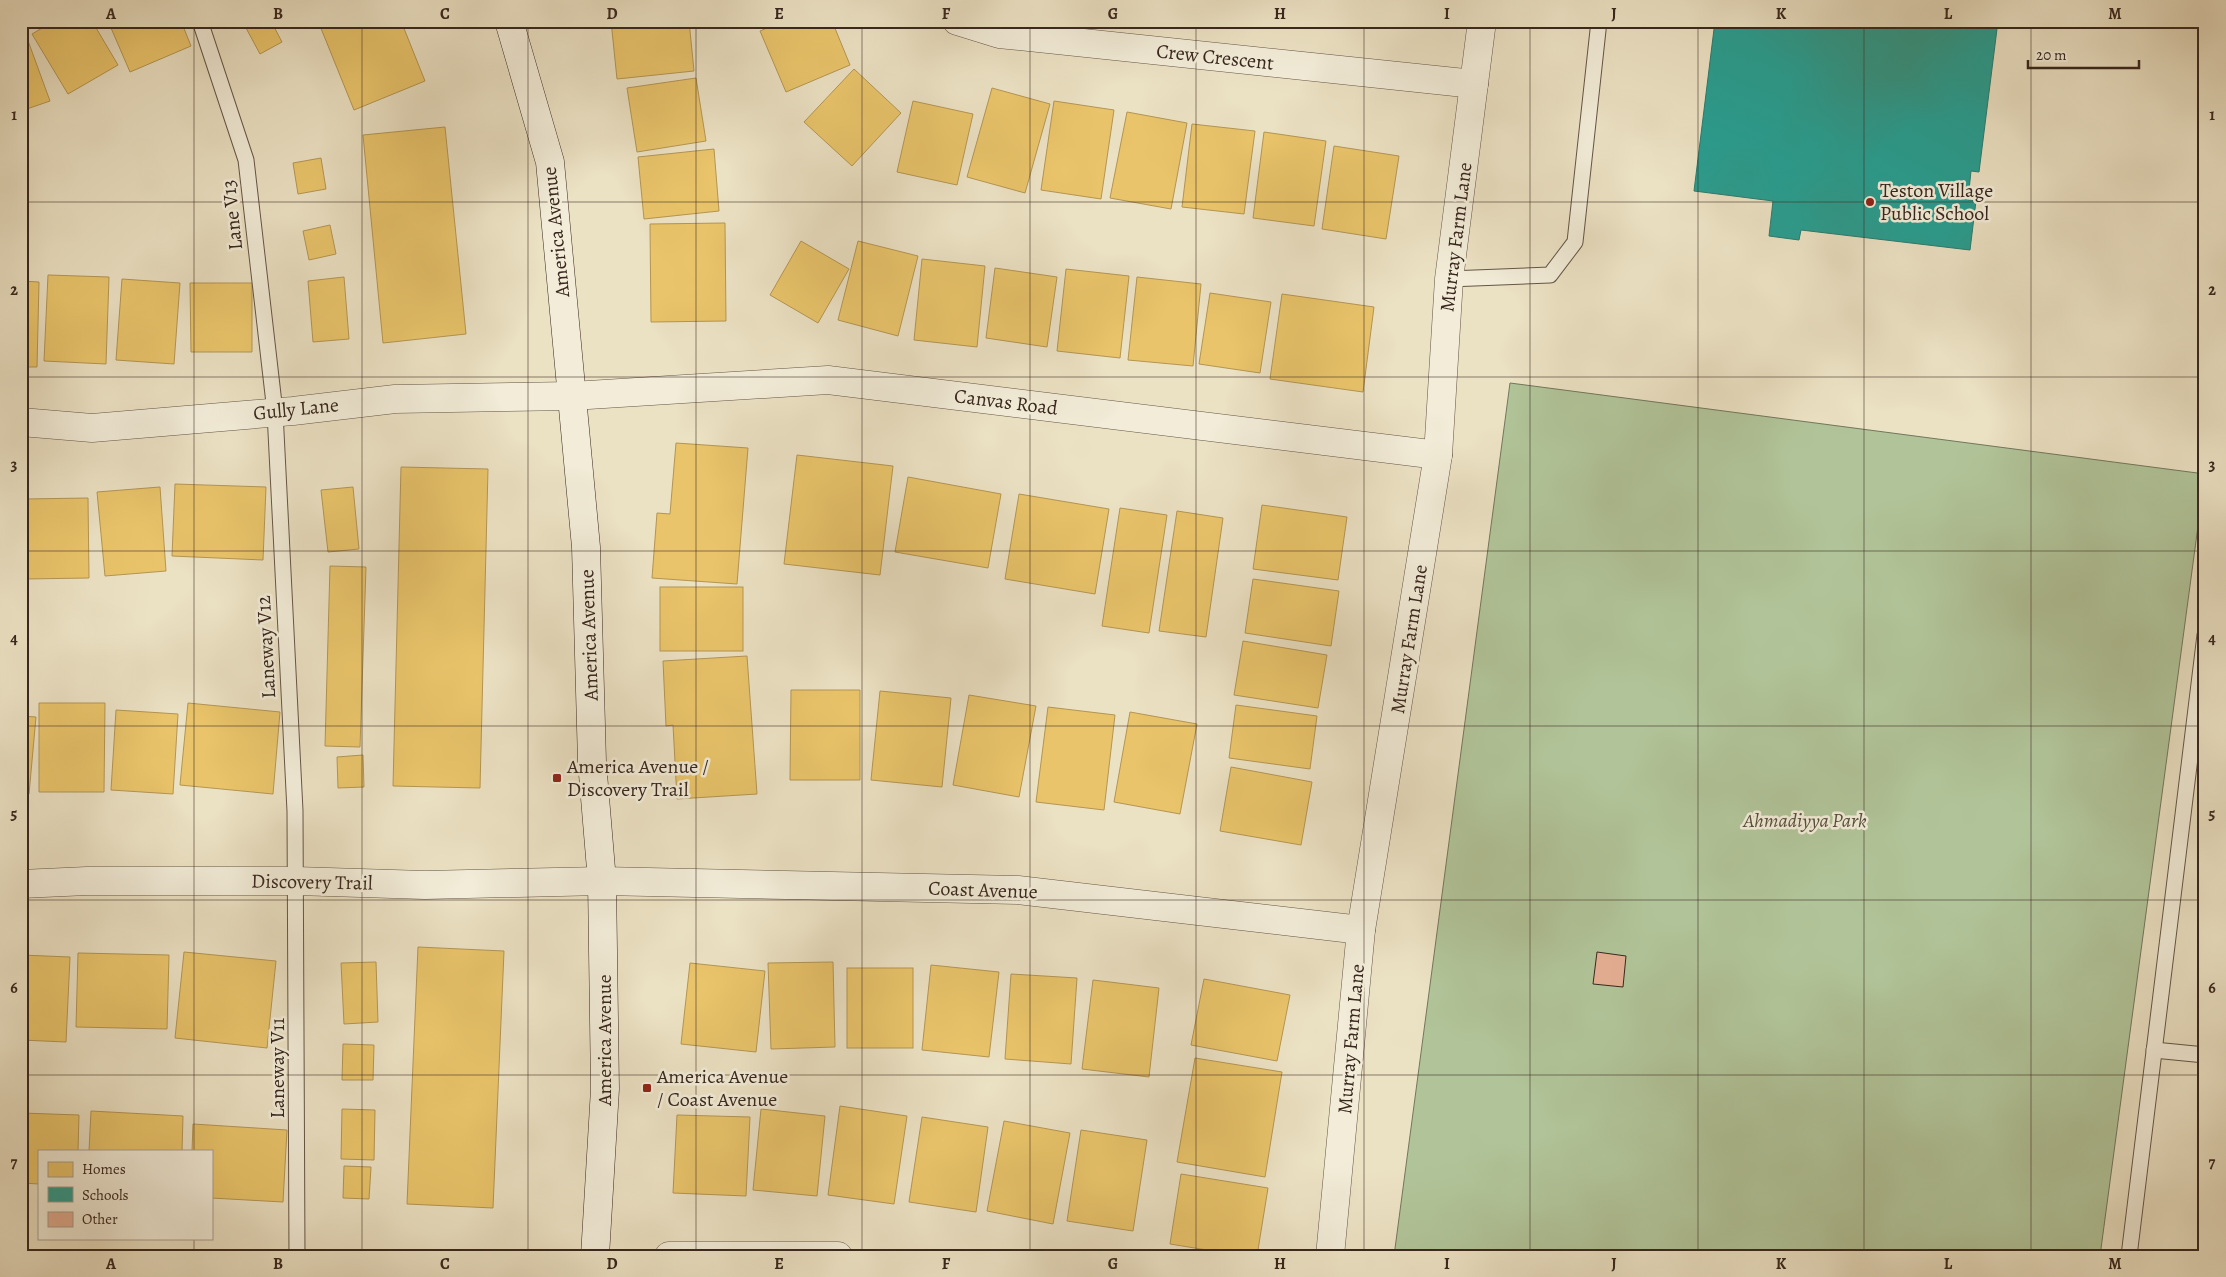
<svg xmlns="http://www.w3.org/2000/svg" width="2226" height="1277" viewBox="0 0 2226 1277" font-family="Alegreya,serif">
	<style>
		.green { fill: #b1c499; stroke: #74765c }
		.homes { fill: #e9c46a; stroke: #b49553 }
		.schools { fill: #2a9d8f; stroke: #2e7a6d }
		.building { fill: #e4ae93; stroke: #38271e }
		.lines { fill: none; stroke-linecap: round; stroke-linejoin: round }
		.lane-casing { stroke: #655647; stroke-width: 17 }
		.street-casing { stroke: #655647; stroke-width: 29 }
		.secondary-casing { stroke: #38271e; stroke-width: 29 }
		.lane { stroke: #f2ecd8; stroke-width: 15 }
		.street { stroke: #f2ecd8; stroke-width: 28 }
		.secondary { stroke: #f2ecd8; stroke-width: 28 }
		.grid { fill: none; stroke: #38271e; stroke-width: 1; stroke-opacity: 0.55 }
		.poi-dot { fill: #8f2418; stroke: #f2ecd8; stroke-width: 2 }
		.labels { text-anchor: middle; dominant-baseline: central; stroke-width: 5; stroke-linejoin: round; paint-order: stroke }
		.street-label { font-size: 20px; fill: #38271e; stroke: #f2ecd8 }
		.poi-label { font-size: 20px; fill: #38271e; stroke: #f2ecd8; text-anchor: start }
		.park-label { font-size: 20px; font-style: italic; fill: #564e3d; stroke: #f2ecd8 }
		.neatline { fill: none; stroke: #38271e; stroke-width: 2 }
		.grid-label { font-size: 16px; text-anchor: middle; font-weight: bold; fill: #38271e }
	</style>
	<rect width="100%" height="100%" fill="#ebe1c3"/>
	<filter id="stains"><feTurbulence type="fractalNoise" baseFrequency=".004" numOctaves="4"/><feColorMatrix values="0 0 0 0 .2 0 0 0 0 .09 0 0 0 0 .02 0 0 0 .5 -.17"/></filter>
	<radialGradient id="worn" r=".72"><stop offset=".6" stop-color="#630" stop-opacity="0"/><stop offset="1" stop-color="#630" stop-opacity=".3"/></radialGradient>
	<path class="green" d="M1510,383L2205,474L2100,1256H1394Z"/>
	<g class="homes">
		<path d="M54,21H92L118,65L68,94L32,34Z"/>
		<path d="M108,21H181L191,46L130,72Z"/>
		<path d="M258,21H271L282,42L260,54L246,28Z"/>
		<path d="M318,21H401L425,81L354,110Z"/>
		<path d="M611,21H689L694,71L617,79Z"/>
		<path d="M783,21H832L850,65L786,92L760,31Z"/>
		<path d="M21,27H23L50,101L21,111Z"/>
		<path d="M854,69L901,113L852,166L804,122Z"/>
		<path d="M696,78L706,141L637,152L627,88Z"/>
		<path d="M992,88L1050,104L1025,193L967,177Z"/>
		<path d="M913,101L973,114L957,185L897,172Z"/>
		<path d="M1054,101L1114,110L1101,199L1041,190Z"/>
		<path d="M1127,112L1187,123L1171,209L1110,198Z"/>
		<path d="M1192,124L1255,131L1244,214L1182,207Z"/>
		<path d="M445,127L466,334L383,343L363,135Z"/>
		<path d="M1264,132L1326,141L1314,226L1253,218Z"/>
		<path d="M1334,146L1399,156L1386,239L1322,229Z"/>
		<path d="M714,149L719,211L644,219L638,157Z"/>
		<path d="M321,158L326,189L298,194L293,163Z"/>
		<path d="M725,223L726,321L651,322L650,224Z"/>
		<path d="M330,225L336,254L309,260L303,231Z"/>
		<path d="M801,241L849,269L818,323L770,295Z"/>
		<path d="M858,241L918,256L898,336L838,320Z"/>
		<path d="M922,259L985,266L977,347L914,340Z"/>
		<path d="M995,268L1057,277L1047,347L986,338Z"/>
		<path d="M1066,269L1129,276L1120,358L1057,351Z"/>
		<path d="M48,275L109,277L106,364L44,361Z"/>
		<path d="M344,277L349,339L313,342L308,281Z"/>
		<path d="M1137,277L1201,284L1193,366L1128,360Z"/>
		<path d="M122,279L180,283L174,364L116,360Z"/>
		<path d="M21,281L39,282L37,367H21Z"/>
		<path d="M190,283H252V352H191Z"/>
		<path d="M1210,293L1271,302L1260,373L1199,364Z"/>
		<path d="M1282,294L1374,307L1363,392L1270,379Z"/>
		<path d="M676,443L748,448L737,584L652,578L657,513L670,514Z"/>
		<path d="M797,455L893,466L880,575L784,564Z"/>
		<path d="M401,467L488,469L480,788L393,786Z"/>
		<path d="M908,477L1001,494L988,568L895,552Z"/>
		<path d="M175,484L266,487L263,560L172,556Z"/>
		<path d="M160,487L166,571L105,576L97,492Z"/>
		<path d="M353,487L359,549L328,552L321,490Z"/>
		<path d="M1019,494L1109,509L1095,594L1005,579Z"/>
		<path d="M88,498L89,578L25,579L24,499Z"/>
		<path d="M1262,505L1347,517L1338,580L1253,569Z"/>
		<path d="M1120,508L1167,515L1149,633L1102,626Z"/>
		<path d="M1177,511L1223,518L1206,637L1159,631Z"/>
		<path d="M330,566L366,567L360,747L325,746Z"/>
		<path d="M1253,579L1339,591L1331,646L1245,633Z"/>
		<rect x="660" y="587" width="83" height="64"/>
		<path d="M1243,641L1327,655L1318,708L1234,695Z"/>
		<path d="M747,656L757,794L677,799L673,725L666,726L663,661Z"/>
		<path d="M791,690H860V780H790Z"/>
		<path d="M880,691L951,698L942,787L871,780Z"/>
		<path d="M969,695L1036,706L1019,797L953,785Z"/>
		<path d="M39,703H105L104,792H39Z"/>
		<path d="M188,703L280,712L273,794L180,785Z"/>
		<path d="M1236,705L1317,716L1310,769L1229,758Z"/>
		<path d="M1048,707L1115,715L1104,810L1036,802Z"/>
		<path d="M116,710L178,714L173,794L111,790Z"/>
		<path d="M1130,712L1197,724L1180,814L1114,802Z"/>
		<path d="M21,716L36,717L29,794L21,793Z"/>
		<path d="M363,755L364,787L338,788L337,757Z"/>
		<path d="M1231,767L1312,782L1301,845L1220,831Z"/>
		<path d="M418,947L504,951L493,1208L407,1204Z"/>
		<path d="M184,952L276,961L267,1048L175,1038Z"/>
		<path d="M78,953L169,955L167,1029L76,1027Z"/>
		<path d="M21,955L70,957L66,1042L21,1040Z"/>
		<path d="M376,962L378,1022L344,1024L341,963Z"/>
		<path d="M833,962L835,1047L771,1049L768,963Z"/>
		<path d="M690,963L765,971L756,1052L681,1044Z"/>
		<path d="M931,965L999,972L989,1057L922,1050Z"/>
		<rect x="847" y="968" width="66" height="80"/>
		<path d="M1011,974L1077,978L1071,1064L1005,1059Z"/>
		<path d="M1204,979L1290,995L1277,1061L1191,1045Z"/>
		<path d="M1093,980L1159,988L1149,1077L1082,1069Z"/>
		<path d="M343,1044L374,1045L373,1080H342Z"/>
		<path d="M1195,1058L1282,1072L1265,1177L1177,1162Z"/>
		<path d="M840,1106L907,1116L894,1204L828,1195Z"/>
		<path d="M342,1109L375,1110L374,1160L341,1159Z"/>
		<path d="M761,1109L825,1116L817,1196L753,1190Z"/>
		<path d="M91,1111L183,1116L182,1151H89Z"/>
		<path d="M21,1113L79,1115L78,1151H39V1184L21,1183Z"/>
		<path d="M677,1115L750,1117L746,1196L673,1193Z"/>
		<path d="M922,1117L988,1127L976,1212L909,1202Z"/>
		<path d="M1004,1121L1070,1133L1053,1224L987,1211Z"/>
		<path d="M193,1124L287,1130L283,1202L211,1198V1151H192Z"/>
		<path d="M1081,1130L1147,1140L1133,1231L1067,1221Z"/>
		<path d="M344,1166L371,1167L369,1199L343,1198Z"/>
		<path d="M1181,1174L1268,1188L1257,1256H1244L1170,1244Z"/>
	</g>
	<path class="schools" d="M1715,21H1998L1979,172L1971,171L1968,200L1976,201L1970,250L1801,230L1799,240L1769,236L1773,201L1694,191Z"/>
	<path class="building" d="M1597,952L1626,956L1623,987L1593,984Z"/>
	<g class="lines">
		<defs>
			<g id="lane">
				<path d="M200,21L246,160L275,412L295,811L297,1256"/>
				<path d="M1449,279L1550,275L1575,242L1599,21"/>
				<path d="M2154,1050L2205,1055"/>
				<path d="M2129,1256L2205,635"/>
			</g>
			<g id="street">
				<path d="M957,21L999,34L1474,84"/>
				<path d="M21,422L92,428L293,411L395,399L572,396L828,380L1438,455"/>
				<path d="M21,884L87,881H296L425,885L602,881L1018,890L1361,930"/>
				<path d="M669,1256H838"/>
				<path d="M1330,1256L1361,930L1438,455L1449,279L1482,21"/>
			</g>
			<path id="secondary" d="M509,21L550,162L586,547L592,762L602,881L605,1089L595,1256"/>
		</defs>
		<use href="#lane" class="lane-casing"/>
		<use href="#street" class="street-casing"/>
		<use href="#secondary" class="secondary-casing"/>
		<use href="#lane" class="lane"/>
		<use href="#street" class="street"/>
		<use href="#secondary" class="secondary"/>
	</g>
	<path class="grid" d="M194,21V1151M362,21V1256M528,21V1256M696,21V1256M862,21V1256M1030,21V1256M1196,21V1256M1364,21V1256M1530,21V1256M1698,21V1256M1864,21V1256M2031,21V1256M21,202H2205M21,377H2205M21,551H2205M21,726H2205M21,900H2205M21,1075H2205M194,1238V1256"/>
	<g class="poi-dot">
		<circle cx="1870" cy="202" r="5"/>
		<rect x="552" y="773" width="10" height="10" rx="2.5"/>
		<rect x="642" y="1083" width="10" height="10" rx="2.5"/>
	</g>
	<g class="labels">
		<g class="street-label">
			<text transform="translate(1215 57) rotate(6)">Crew Crescent</text>
			<text transform="translate(232 215) rotate(-96)">Lane V13</text>
			<text transform="translate(556 232) rotate(-96)">America Avenue</text>
			<text transform="translate(1456 237) rotate(-83)">Murray Farm Lane</text>
			<text transform="translate(1006 402) rotate(7)">Canvas Road</text>
			<text transform="translate(296 409) rotate(-6)">Gully Lane</text>
			<text transform="translate(589 635) rotate(-92)">America Avenue</text>
			<text transform="translate(1409 639) rotate(-81)">Murray Farm Lane</text>
			<text transform="translate(266 647) rotate(-93)">Laneway V12</text>
			<text transform="translate(312 882) rotate(1)">Discovery Trail</text>
			<text transform="translate(983 890) rotate(2)">Coast Avenue</text>
			<text transform="translate(1351 1039) rotate(-85)">Murray Farm Lane</text>
			<text transform="translate(604 1040) rotate(-90)">America Avenue</text>
			<text transform="translate(277 1068) rotate(-90)">Laneway V11</text>
		</g>
		<g class="poi-label">
			<text x="1880" y="190">Teston Village<tspan x="1880" dy="23">Public School</tspan></text>
			<text x="567" y="766">America Avenue /<tspan x="567" dy="23">Discovery Trail</tspan></text>
			<text x="657" y="1076">America Avenue<tspan x="657" dy="23">/ Coast Avenue</tspan></text>
		</g>
		<g class="park-label">
			<text x="1805" y="820">Ahmadiyya Park</text>
		</g>
	</g>
	<rect width="2226" height="1277" fill="none" stroke="#ebe1c3" stroke-width="55"/>
	<rect x="38" y="1150" width="175" height="90" fill="#f2ecd8" stroke="#a89d8e"/>
	<rect x="48" y="1162" width="25" height="15" fill="#e9c46a" stroke="#a89d8e"/>
	<text x="82" y="1174" font-size="15" fill="#38271e">Homes</text>
	<rect x="48" y="1187" width="25" height="15" fill="#2a9d8f" stroke="#a89d8e"/>
	<text x="82" y="1200" font-size="15" fill="#38271e">Schools</text>
	<rect x="48" y="1212" width="25" height="15" fill="#e4ae93" stroke="#a89d8e"/>
	<text x="82" y="1224" font-size="15" fill="#38271e">Other</text>
	<path d="M2028 60v8h111v-8" fill="none" stroke="#38271e" stroke-width="2.5"/>
	<text x="2036" y="60" font-size="15" fill="#38271e" stroke="#f2ecd8" stroke-width="4" paint-order="stroke">20 m</text>
	<rect x="28" y="28" width="2170" height="1222" class="neatline"/>
	<g class="grid-label">
		<text x="111" y="19">A</text>
		<text x="278" y="19">B</text>
		<text x="445" y="19">C</text>
		<text x="612" y="19">D</text>
		<text x="779" y="19">E</text>
		<text x="946" y="19">F</text>
		<text x="1113" y="19">G</text>
		<text x="1280" y="19">H</text>
		<text x="1447" y="19">I</text>
		<text x="1614" y="19">J</text>
		<text x="1781" y="19">K</text>
		<text x="1948" y="19">L</text>
		<text x="2115" y="19">M</text>
		<text x="14" y="120">1</text>
		<text x="2212" y="120">1</text>
		<text x="14" y="295">2</text>
		<text x="2212" y="295">2</text>
		<text x="14" y="470">3</text>
		<text x="2212" y="470">3</text>
		<text x="14" y="644">4</text>
		<text x="2212" y="644">4</text>
		<text x="14" y="819">5</text>
		<text x="2212" y="819">5</text>
		<text x="14" y="993">6</text>
		<text x="2212" y="993">6</text>
		<text x="14" y="1168">7</text>
		<text x="2212" y="1168">7</text>
		<text x="111" y="1269">A</text>
		<text x="278" y="1269">B</text>
		<text x="445" y="1269">C</text>
		<text x="612" y="1269">D</text>
		<text x="779" y="1269">E</text>
		<text x="946" y="1269">F</text>
		<text x="1113" y="1269">G</text>
		<text x="1280" y="1269">H</text>
		<text x="1447" y="1269">I</text>
		<text x="1614" y="1269">J</text>
		<text x="1781" y="1269">K</text>
		<text x="1948" y="1269">L</text>
		<text x="2115" y="1269">M</text>
	</g>
	<rect width="100%" height="100%" filter="url(#stains)"/>
	<rect width="100%" height="100%" fill="url(#worn)"/>
</svg>
